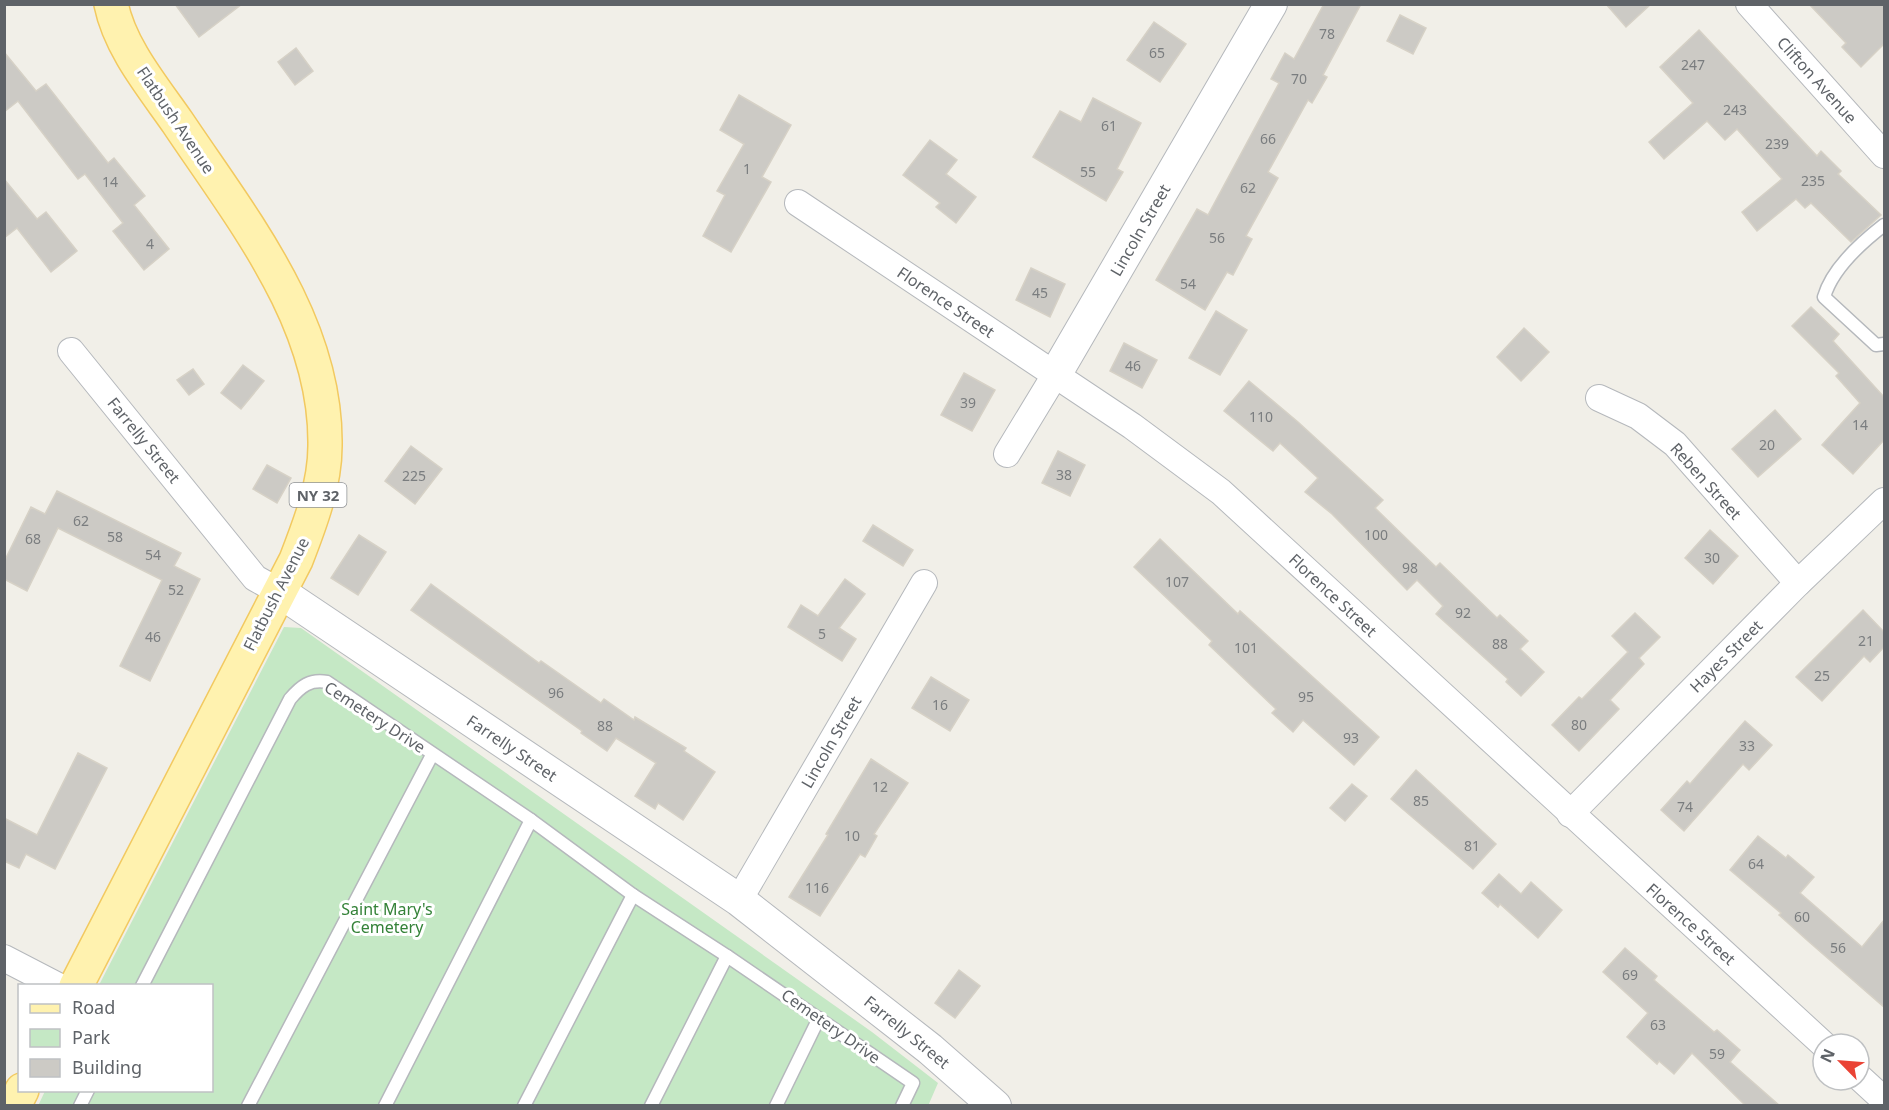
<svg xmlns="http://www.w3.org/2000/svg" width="1889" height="1110" viewBox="0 0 1889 1110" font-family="'Noto Sans',sans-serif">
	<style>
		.green { fill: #c5e8c5 }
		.building { fill: #cccac5; stroke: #d6d1c6; stroke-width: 1.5 }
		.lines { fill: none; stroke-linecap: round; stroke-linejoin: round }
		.service-casing { stroke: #b5b8bc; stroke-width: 15 }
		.minor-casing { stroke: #b5b8bc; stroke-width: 28 }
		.tertiary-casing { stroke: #b5b8bc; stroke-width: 34 }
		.primary-casing { stroke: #f2c960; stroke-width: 36 }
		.service { stroke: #fff; stroke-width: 12 }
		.minor { stroke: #fff; stroke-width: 26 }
		.tertiary { stroke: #fff; stroke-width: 32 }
		.primary { stroke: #fff2af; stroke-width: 33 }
		.labels { text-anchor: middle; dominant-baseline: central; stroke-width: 6; stroke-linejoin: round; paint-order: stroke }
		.number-label { font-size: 14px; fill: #7a7d7f }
		.shield { fill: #fff; stroke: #8f9295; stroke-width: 1.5 }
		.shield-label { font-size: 15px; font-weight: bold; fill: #5f6368 }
		.street-label { font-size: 16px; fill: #5f6368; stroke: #fff }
		.park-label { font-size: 16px; fill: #348238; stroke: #fff }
	</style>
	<rect width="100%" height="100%" fill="#f1efe8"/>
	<path class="green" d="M284,627L301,628L872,1032L938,1083L928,1106H38L45,1091L212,1090V986L99,985Z"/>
	<g class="building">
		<path d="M175,4H242L199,37Z"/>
		<path d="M1324,4H1361L1323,75L1327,77L1312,103L1308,100L1268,172L1278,178L1246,236L1252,239L1233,275L1227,272L1205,310L1156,280L1197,209L1208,215L1279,83L1271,79L1285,53L1294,59Z"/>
		<path d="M1606,4H1651L1626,27Z"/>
		<path d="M1809,4H1884V44L1861,67L1842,47L1846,43Z"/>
		<path d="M1400,15L1426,28L1413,54L1387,41Z"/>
		<path d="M1154,22L1186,44L1160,82L1127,60Z"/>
		<path d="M1699,30L1817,156L1821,151L1841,171L1838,174L1881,215L1851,242L1811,203L1805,208L1796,199L1757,231L1742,212L1782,179L1737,129L1725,140L1707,121L1664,159L1649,142L1693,103L1660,67Z"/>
		<path d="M296,48L313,71L295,85L278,62Z"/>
		<path d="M4,52L36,91L46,84L108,163L114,158L145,196L134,205L169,249L144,270L113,231L123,223L85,174L78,179L18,101L4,112Z"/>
		<path d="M739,95L791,125L762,177L771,182L731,252L703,236L725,195L717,191L744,144L720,130Z"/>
		<path d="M1093,98L1141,123L1117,169L1123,172L1106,201L1033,157L1060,111L1081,122Z"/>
		<path d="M930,140L957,160L946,174L976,197L956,223L936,207L940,203L903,175Z"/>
		<path d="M4,179L37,219L46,212L77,251L51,272L17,228L4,238Z"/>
		<path d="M1031,268L1065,284L1050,317L1016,300Z"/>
		<path d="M1811,307L1839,334L1833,341L1884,397V440L1853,474L1822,445L1860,403L1836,376L1839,373L1792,326Z"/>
		<path d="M1216,311L1247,330L1220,375L1189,358Z"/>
		<path d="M1524,328L1549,352L1521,381L1497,357Z"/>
		<path d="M1124,343L1157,360L1142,388L1110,371Z"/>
		<path d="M243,365L264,381L241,409L221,393Z"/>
		<path d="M193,369L204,384L189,395L177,380Z"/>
		<path d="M964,373L995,390L972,431L941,415Z"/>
		<path d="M1249,381L1298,422L1383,500L1375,508L1412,544L1436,567L1440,563L1497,618L1500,615L1528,641L1520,649L1544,672L1521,696L1506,682L1508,679L1436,614L1443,606L1417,580L1407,590L1332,514L1305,492L1318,478L1280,443L1273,451L1224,411Z"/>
		<path d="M1775,410L1801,439L1758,477L1732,449Z"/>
		<path d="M411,446L442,469L415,504L385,481Z"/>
		<path d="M1058,451L1085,465L1070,496L1042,483Z"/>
		<path d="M267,465L291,478L277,503L253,489Z"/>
		<path d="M57,491L181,553L174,566L200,579L150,681L120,666L162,580L58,528L27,591L4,579V562L31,507L45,514Z"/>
		<path d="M873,525L913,550L903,566L863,541Z"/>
		<path d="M1710,530L1738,556L1713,584L1685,558Z"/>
		<path d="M359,535L386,552L358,595L331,578Z"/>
		<path d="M1160,539L1238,614L1240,611L1379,737L1354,765L1303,720L1293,732L1272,713L1276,709L1209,645L1212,641L1134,567Z"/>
		<path d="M845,579L865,594L839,628L856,639L842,661L788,627L801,605L818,616Z"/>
		<path d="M431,584L539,663L541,661L601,703L604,699L634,720L635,717L686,748L684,751L715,772L683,820L658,803L655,809L635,796L656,763L616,738L607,751L581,733L582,731L411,610Z"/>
		<path d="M1863,610L1884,632V647L1870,662L1864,656L1822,701L1796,677Z"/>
		<path d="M1635,613L1660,637L1639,658L1644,664L1610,700L1619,709L1579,751L1552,725L1579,697L1582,699L1628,652L1612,636Z"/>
		<path d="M931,677L969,700L950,731L912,708Z"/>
		<path d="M1745,721L1772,745L1749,770L1743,764L1684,831L1661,810L1687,781L1690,784Z"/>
		<path d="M78,753L107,768L55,869L26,854L19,868L4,861V818L37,835Z"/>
		<path d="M871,759L908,783L874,834L877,836L865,857L860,854L820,916L789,897L828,835L826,834Z"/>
		<path d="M1416,770L1496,844L1473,869L1391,799Z"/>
		<path d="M1352,784L1367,796L1345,821L1330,808Z"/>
		<path d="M1758,836L1786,858L1788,855L1814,877L1800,893L1862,947L1884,920V1007L1808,941L1779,915L1781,913L1730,870Z"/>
		<path d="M1499,874L1521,894L1531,882L1562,910L1538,938L1500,904L1498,907L1482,893Z"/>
		<path d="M1625,948L1657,976L1654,980L1714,1032L1717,1030L1740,1050L1730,1062L1780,1106H1746L1692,1053L1674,1074L1659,1061L1657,1064L1627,1037L1648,1013L1603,972Z"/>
		<path d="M959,970L980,986L955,1018L935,1003Z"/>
	</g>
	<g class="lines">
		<defs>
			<g id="service">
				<path d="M1884,225C1862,242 1832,269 1824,297L1876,345L1884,344"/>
				<path d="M142,986L290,699C301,686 310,679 327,682L531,820L633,895L727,956"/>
				<path d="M80,1106L88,1090"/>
				<path d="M248,1106L432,755"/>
				<path d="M385,1106L531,820"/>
				<path d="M524,1106L633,895"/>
				<path d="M651,1106L727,956L913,1083L902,1106"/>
				<path d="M776,1106L819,1018"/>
			</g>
			<g id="minor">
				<path d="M1749,4L1884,155"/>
				<path d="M798,203L1132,426L1221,492L1823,1044"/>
				<path d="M71,351L255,578L280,592"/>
				<path d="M1599,398L1638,416L1675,444L1798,583"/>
				<path d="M1007,454L1055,375"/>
				<path d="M1570,814L1798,583L1884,501"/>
				<path d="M739,900L924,583"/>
				<path d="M4,958L58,986"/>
				<path d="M1859,1077L1884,1100"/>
			</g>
			<g id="tertiary">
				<path d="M1055,375L1271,4"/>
				<path d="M280,592L739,900L930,1049L995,1106"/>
			</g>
			<g id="primary">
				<path d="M76,986L296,560C310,524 325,485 325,446C327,323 243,220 178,123C153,87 120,48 111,4"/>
				<path d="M14,1106L22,1090"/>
			</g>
		</defs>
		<use href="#service" class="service-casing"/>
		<use href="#minor" class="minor-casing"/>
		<use href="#tertiary" class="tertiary-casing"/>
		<use href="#primary" class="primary-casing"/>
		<use href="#service" class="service"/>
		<use href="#minor" class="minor"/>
		<use href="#tertiary" class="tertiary"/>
		<use href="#primary" class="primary"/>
	</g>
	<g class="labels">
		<g class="number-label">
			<text x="1327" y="33">78</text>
			<text x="1157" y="52">65</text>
			<text x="1693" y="64">247</text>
			<text x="1299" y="78">70</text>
			<text x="1735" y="109">243</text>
			<text x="1109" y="125">61</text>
			<text x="1268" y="138">66</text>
			<text x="1777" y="143">239</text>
			<text x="747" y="168">1</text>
			<text x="1088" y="171">55</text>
			<text x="1813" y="180">235</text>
			<text x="110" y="181">14</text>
			<text x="1248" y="187">62</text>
			<text x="1217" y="237">56</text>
			<text x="150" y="243">4</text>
			<text x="1188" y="283">54</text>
			<text x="1040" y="292">45</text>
			<text x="1133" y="365">46</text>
			<text x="968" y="402">39</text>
			<text x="1261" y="416">110</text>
			<text x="1860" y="424">14</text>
			<text x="1767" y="444">20</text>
			<text x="1064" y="474">38</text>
			<text x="414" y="475">225</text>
			<text x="81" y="520">62</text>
			<text x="1376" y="534">100</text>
			<text x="115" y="536">58</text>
			<text x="33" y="538">68</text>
			<text x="153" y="554">54</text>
			<text x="1712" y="557">30</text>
			<text x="1410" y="567">98</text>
			<text x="1177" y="581">107</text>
			<text x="176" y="589">52</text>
			<text x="1463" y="612">92</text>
			<text x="822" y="633">5</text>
			<text x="153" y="636">46</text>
			<text x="1866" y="640">21</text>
			<text x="1500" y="643">88</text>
			<text x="1246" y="647">101</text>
			<text x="1822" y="675">25</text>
			<text x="556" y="692">96</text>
			<text x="1306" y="696">95</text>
			<text x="940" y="704">16</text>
			<text x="1579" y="724">80</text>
			<text x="605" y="725">88</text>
			<text x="1351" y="737">93</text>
			<text x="1747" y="745">33</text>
			<text x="880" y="786">12</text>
			<text x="1421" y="800">85</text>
			<text x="1685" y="806">74</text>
			<text x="852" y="835">10</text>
			<text x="1472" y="845">81</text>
			<text x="1756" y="863">64</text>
			<text x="817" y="887">116</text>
			<text x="1802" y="916">60</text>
			<text x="1838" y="947">56</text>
			<text x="1630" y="974">69</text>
			<text x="1658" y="1024">63</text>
			<text x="1717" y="1053">59</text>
		</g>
		<rect class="shield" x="289.5" y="483" width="57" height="24" rx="4.5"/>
		<g class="shield-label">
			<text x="318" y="495">NY 32</text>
		</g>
		<g class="street-label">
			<text transform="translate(1817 80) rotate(48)">Clifton Avenue</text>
			<text transform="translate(176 120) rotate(56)">Flatbush Avenue</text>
			<text transform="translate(1140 230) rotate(-60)">Lincoln Street</text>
			<text transform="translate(946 302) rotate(34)">Florence Street</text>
			<text transform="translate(144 440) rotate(51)">Farrelly Street</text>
			<text transform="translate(1706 481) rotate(48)">Reben Street</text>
			<text transform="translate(276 594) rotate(-63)">Flatbush Avenue</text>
			<text transform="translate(1333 595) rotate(43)">Florence Street</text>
			<text transform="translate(1726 656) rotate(-45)">Hayes Street</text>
			<text transform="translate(375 717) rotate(33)">Cemetery Drive</text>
			<text transform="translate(831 742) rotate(-60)">Lincoln Street</text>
			<text transform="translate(512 748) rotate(34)">Farrelly Street</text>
			<text transform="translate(1691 924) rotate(42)">Florence Street</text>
			<text transform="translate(831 1026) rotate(35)">Cemetery Drive</text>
			<text transform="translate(907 1032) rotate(39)">Farrelly Street</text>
		</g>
		<g class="park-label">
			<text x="387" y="909">Saint Mary's<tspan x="387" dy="18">Cemetery</tspan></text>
		</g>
	</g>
	<rect width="1889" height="1110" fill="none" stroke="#5f6368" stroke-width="12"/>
	<rect x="18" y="984" width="195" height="108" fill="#ffffff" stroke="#bfc1c3" stroke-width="1.5"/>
	<rect x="30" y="1004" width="30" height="9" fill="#fff2af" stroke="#bfc1c3" stroke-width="1.5"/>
	<text x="72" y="1014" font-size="18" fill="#5f6368">Road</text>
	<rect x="30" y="1029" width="30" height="18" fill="#c5e8c5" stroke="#bfc1c3" stroke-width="1.5"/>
	<text x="72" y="1044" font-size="18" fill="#5f6368">Park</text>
	<rect x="30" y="1059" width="30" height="18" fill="#cccac5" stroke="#bfc1c3" stroke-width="1.5"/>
	<text x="72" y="1074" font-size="18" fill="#5f6368">Building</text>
	<g transform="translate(1841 1062) rotate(295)"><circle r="28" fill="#ffffff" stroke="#bfc1c3" stroke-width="1.5"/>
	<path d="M0-4.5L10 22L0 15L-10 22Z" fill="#ea4335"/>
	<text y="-9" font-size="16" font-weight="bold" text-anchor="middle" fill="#5f6368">N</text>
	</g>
</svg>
